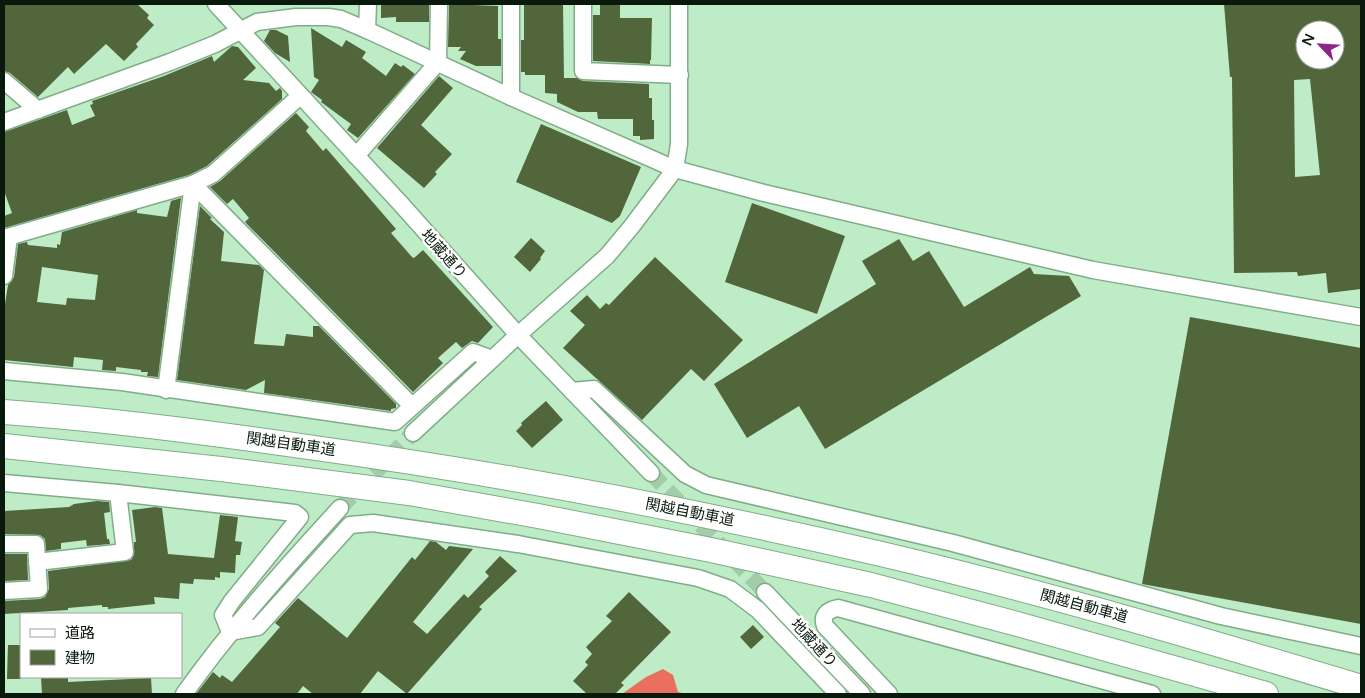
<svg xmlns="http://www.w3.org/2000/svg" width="1365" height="698" viewBox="0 0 1365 698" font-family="'Varela Round','Noto Sans JP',sans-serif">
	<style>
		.forest { fill: #ec6f5e }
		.building { fill: #51663a; fill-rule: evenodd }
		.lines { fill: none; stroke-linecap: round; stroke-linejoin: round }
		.minor-tunnel { stroke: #a3ccaa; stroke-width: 16; stroke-dasharray: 16 8; stroke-linecap: butt }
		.minor-casing { stroke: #80ad89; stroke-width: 19 }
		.highway-casing { stroke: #80ad89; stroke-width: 26 }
		.minor { stroke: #fff; stroke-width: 16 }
		.highway { stroke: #fff; stroke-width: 24 }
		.labels { text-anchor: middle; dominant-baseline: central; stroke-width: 5; stroke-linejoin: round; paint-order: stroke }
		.street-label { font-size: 15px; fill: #091a0d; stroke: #fff }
	</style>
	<rect width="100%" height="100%" fill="#beecc6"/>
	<path class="forest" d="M663,669L673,675L678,692L687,694H622L646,677Z"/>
	<g class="building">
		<path d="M4,4H137L149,15L147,18L154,25L136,44L138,47L124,61L106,44L74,74L68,67L38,97L10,73L4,71Z"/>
		<path d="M381,4H429V22H396V17L381,18Z"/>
		<path d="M449,4L498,6V39H501V66H476L460,59L466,51H458L461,47H448Z"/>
		<path d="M524,4H563L564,78H577L583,81L649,84V98H652V120H654V139L640,140V136H633V119H598L597,112H578L557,102V94L545,93V75H525V72H521V40H524Z"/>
		<path d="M600,4H620V18H652L651,60H650V64L593,61V15H600Z"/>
		<path d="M1224,4H1361V289L1328,293L1326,273L1298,276L1297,272L1234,273L1232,77H1230ZM1305,30H1335V60H1305ZM1310,79L1320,175L1295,177L1294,80Z"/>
		<path d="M311,28L342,47L346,40L366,52L362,58L386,76L395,63L401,67L403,65L415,74L358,138L347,130L351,124L321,102L322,100L311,92L319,80L314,77Z"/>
		<path d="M270,30H276L288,36L290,62L275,53L264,41Z"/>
		<path d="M232,46L238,47L256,68L243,80L269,83L276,91L280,88L282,91V99L207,166L189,175L4,228V216L12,213L4,191V132L67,110L72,125L95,116L90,105L93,104L92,101L164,76L212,56L214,62Z"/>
		<path d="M439,76L453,88L421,125L452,154L435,172L437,174L424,188L377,148Z"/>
		<path d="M296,113L309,127L306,131L323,151L326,148L396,229L391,233L412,257L414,258L423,250L493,327L478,343L472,341L462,348L456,342L438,358L443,363L413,392L245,222L249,218L233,199L227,204L210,187L220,181Z"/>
		<path d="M541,124L641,167L620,216L612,223L516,182Z"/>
		<path d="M181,198L158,377L147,376L148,372H141V370L116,367V371L102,370L103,360L74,357L73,367L4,360V304H5L8,285L14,277L18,244L27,242L28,245L57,248V244L60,245L62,232L137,210V213L167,217L171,201ZM42,267L98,275L95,300L67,298L66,305L37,302Z"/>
		<path d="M752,203L845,236L817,314L725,282Z"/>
		<path d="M200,206L212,218L210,219L224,232L221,261L259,265L264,270L254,344L284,346L286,334L313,337V326H319L396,404V408L391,409V411L264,393L265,380L246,390L177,380Z"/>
		<path d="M531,238L545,251L540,258L541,259L530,272L514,257Z"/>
		<path d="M899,239L913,261L929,251L964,307L1030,267L1034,274L1069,276L1081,296L825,449L799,406L747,438L714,384L876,284L862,261Z"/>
		<path d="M655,257L743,340L704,381L691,369L642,420L563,348L585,325L570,311L587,295L600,309L606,303L609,305Z"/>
		<path d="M1190,317L1361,348V624L1142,584Z"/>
		<path d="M546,401L563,420L532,448L516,431L522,425L521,423Z"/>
		<path d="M97,501L109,502L110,512L104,513L107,539H109L110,544L87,546L86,540L61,543V549L46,551L45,539L40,535L4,534V511L69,507L74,504Z"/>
		<path d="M155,507L162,508L168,554L214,558L220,515L238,517L235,541L242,542L240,555H236L235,573L220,572V578L215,577V580L194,579L193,584L180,583L179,599L154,597L155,604L108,609V607H102V605L68,608V610L4,614V601L40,599L45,597L49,589L48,571L131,560L134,555V542H136L132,510Z"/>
		<path d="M430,541L436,542L446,550L449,546L473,549L413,622L427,634L464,594L468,598L489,576L485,572L500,556L517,571L479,607L482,609L407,694L378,671L360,694H313L303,686L297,694H196L213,672L220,678L222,675L232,682L280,627L275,623L298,598L347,638L412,557L415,560Z"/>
		<path d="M4,554H27L28,580L4,581Z"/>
		<path d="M629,592L671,632L621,683L624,685L615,694H587L573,681L588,665L585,662L592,654L586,647L612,621L606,616Z"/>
		<path d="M753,625L764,637L751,649L740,637Z"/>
		<path d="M8,645H21V679H7Z"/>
		<path d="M41,677H68V682L151,678L152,694H42Z"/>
	</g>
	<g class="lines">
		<g class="minor-tunnel">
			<path d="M651,473L765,592"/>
			<path d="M340,508L413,433"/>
		</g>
		<defs>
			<g id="minor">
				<path d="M216,4L400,203L518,335L651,473"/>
				<path d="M511,4V97"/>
				<path d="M583,4V71L680,75"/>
				<path d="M367,30L368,4"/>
				<path d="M4,81L38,110"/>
				<path d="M4,122L170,62L215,44L257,22L296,17H328L341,19L367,30L511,97L675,169L764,193L1093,270L1361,317"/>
				<path d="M356,156L438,62L439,4"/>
				<path d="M193,184L412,406"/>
				<path d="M4,238L193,184L213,174L300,96"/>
				<path d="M4,276L9,237"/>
				<path d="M4,371L122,382L395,422L473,352L492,359"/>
				<path d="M166,390L193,184"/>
				<path d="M572,391L594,389L685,474L706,485L953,543L1221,616L1361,646"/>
				<path d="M413,433L518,335L607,256L632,226L675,169L679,144V4"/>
				<path d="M4,483L118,493L295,513L300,517L232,601L223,615L230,632L258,627L350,525L373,523L518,544L698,578L730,589L758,610L838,694"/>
				<path d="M4,544H36L39,589L4,591"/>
				<path d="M37,562L125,552L118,493"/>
				<path d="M765,592L862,694"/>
				<path d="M184,694C231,628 285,568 340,508"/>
				<path d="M889,694L825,626C821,615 828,610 838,608L1152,694"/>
			</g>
			<g id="highway">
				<path d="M4,412C108,419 212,433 315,448C504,474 691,510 877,553C1040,591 1201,639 1361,687"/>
				<path d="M4,446L221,469L409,493L538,516L711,550L871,585L1021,625L1266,694"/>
			</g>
		</defs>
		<use href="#minor" class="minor-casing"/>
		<use href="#highway" class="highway-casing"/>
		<use href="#minor" class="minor"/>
		<use href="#highway" class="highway"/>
	</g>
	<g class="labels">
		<g class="street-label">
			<text transform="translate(444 254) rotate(48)">地蔵通り</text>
			<text transform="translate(291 444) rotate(8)">関越自動車道</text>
			<text transform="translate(690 512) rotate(11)">関越自動車道</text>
			<text transform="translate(1084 606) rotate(15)">関越自動車道</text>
			<text transform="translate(814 643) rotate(47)">地蔵通り</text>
		</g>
	</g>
	<rect width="1365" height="698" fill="none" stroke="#091a0d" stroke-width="10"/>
	<rect x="20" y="613" width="162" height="65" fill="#ffffff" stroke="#9da39e"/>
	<rect x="30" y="629" width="25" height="8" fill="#ffffff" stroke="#9da39e"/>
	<text x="65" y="638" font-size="15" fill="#091a0d">道路</text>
	<rect x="30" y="650" width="25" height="15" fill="#51663a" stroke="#9da39e"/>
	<text x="65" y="663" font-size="15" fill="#091a0d">建物</text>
	<g transform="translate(1320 45) rotate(295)"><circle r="24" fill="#ffffff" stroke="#9da39e"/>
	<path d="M0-4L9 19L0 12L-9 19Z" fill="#8e2589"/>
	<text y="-8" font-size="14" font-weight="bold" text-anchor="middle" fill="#091a0d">N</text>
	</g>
</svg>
